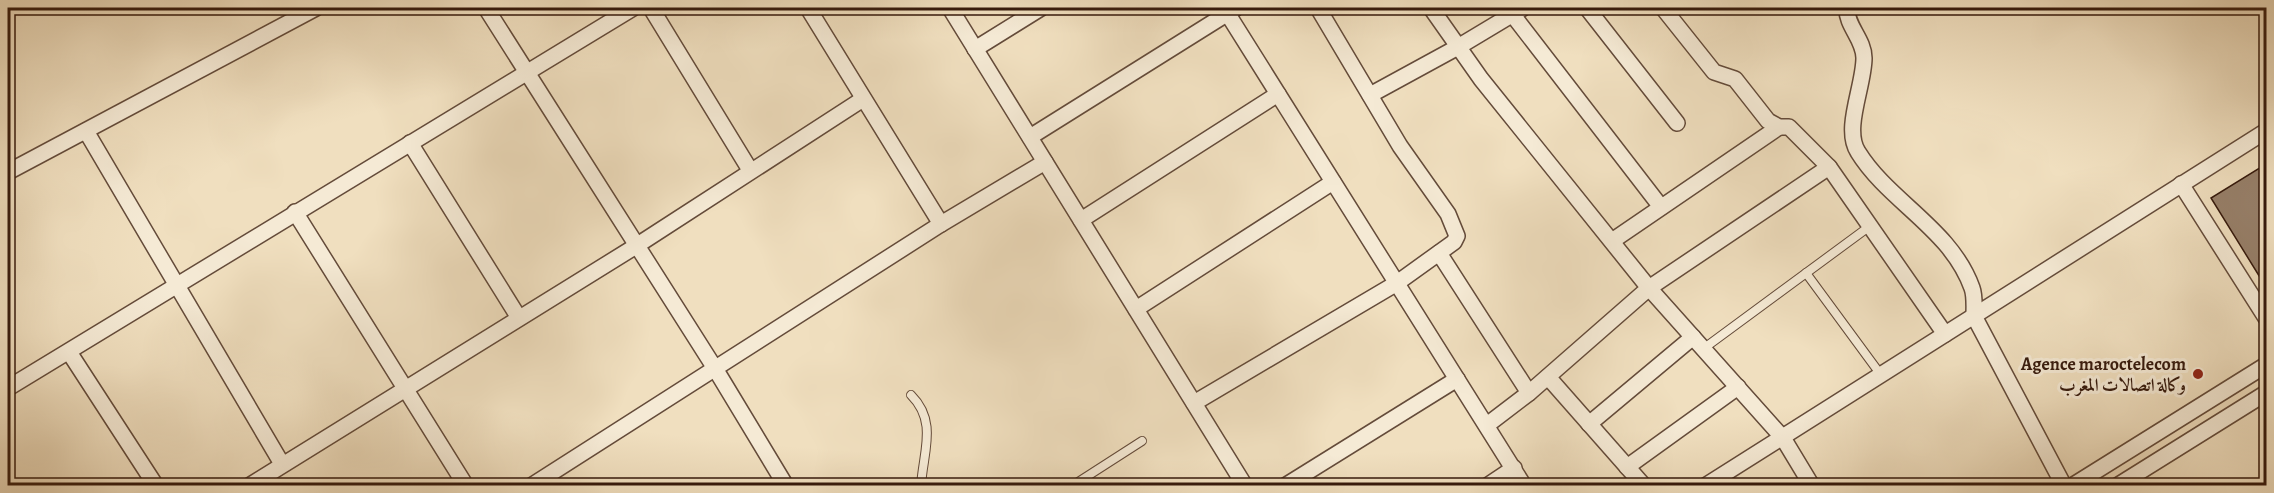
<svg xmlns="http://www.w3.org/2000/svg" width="2274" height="493" viewBox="0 0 2274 493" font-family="Alegreya,Amiri,serif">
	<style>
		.building { fill: #97806a; stroke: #361a0d; stroke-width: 1.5 }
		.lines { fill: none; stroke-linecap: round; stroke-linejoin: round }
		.lane-casing { stroke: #644b3a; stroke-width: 10 }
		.street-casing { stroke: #644b3a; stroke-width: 18 }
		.lane { stroke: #f5ead5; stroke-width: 8 }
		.street { stroke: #f5ead5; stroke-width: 15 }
		.poi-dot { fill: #8f2418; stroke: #f5ead5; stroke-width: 2 }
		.labels { text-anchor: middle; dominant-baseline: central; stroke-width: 6; stroke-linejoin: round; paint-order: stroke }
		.poi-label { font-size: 18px; font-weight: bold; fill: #361a0d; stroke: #f5ead5; text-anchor: end }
	</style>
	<rect width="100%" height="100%" fill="#f0dfbf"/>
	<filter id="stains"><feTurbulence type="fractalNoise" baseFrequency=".00333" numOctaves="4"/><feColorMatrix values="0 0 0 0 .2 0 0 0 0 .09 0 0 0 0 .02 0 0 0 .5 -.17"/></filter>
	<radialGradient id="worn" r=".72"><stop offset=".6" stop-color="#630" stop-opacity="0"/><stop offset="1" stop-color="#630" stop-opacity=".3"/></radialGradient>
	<path class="building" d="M2266,164V287L2211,198Z"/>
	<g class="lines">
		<defs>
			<g id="lane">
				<path d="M1806,273L1881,375"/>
				<path d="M1703,349L1870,226"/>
				<path d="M911,395C938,422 923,452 921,486"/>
				<path d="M1072,486L1142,441"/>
			</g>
			<g id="street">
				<path d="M486,8L716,370L786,486"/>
				<path d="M651,8L750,170"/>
				<path d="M808,8L941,224"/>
				<path d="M950,8L1245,486"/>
				<path d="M1224,8L1524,486"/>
				<path d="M1431,8L1481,79L1649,288L1529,393L1487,425"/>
				<path d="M1587,8L1677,123"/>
				<path d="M1663,8L1714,72L1735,79L1768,121L1779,127H1789L1829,167"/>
				<path d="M1847,8C1846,26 1864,39 1864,58C1864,86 1843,129 1858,152C1889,202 1951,229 1972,288C1975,296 1974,307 1974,316L2064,486"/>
				<path d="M1512,14L1661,207"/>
				<path d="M975,49L1041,8"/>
				<path d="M1370,95L1458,47L1523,8"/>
				<path d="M86,131L282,464"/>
				<path d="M1030,137L1236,8"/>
				<path d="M410,143L519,318"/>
				<path d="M8,172L316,8"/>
				<path d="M2181,184L2266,318"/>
				<path d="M295,212L466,486"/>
				<path d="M1081,220L1278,94"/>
				<path d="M1612,241L1779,127"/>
				<path d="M1439,253L1529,393"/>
				<path d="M1136,309L1333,182"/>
				<path d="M69,352L156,486"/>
				<path d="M1548,377L1644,486"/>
				<path d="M8,388L633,8"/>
				<path d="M1194,403L1397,283L1454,242L1457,236L1448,214L1400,146L1318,8"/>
				<path d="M1589,424L1693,337"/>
				<path d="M1627,467L1738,387"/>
				<path d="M249,486L636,246L863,99"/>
				<path d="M531,486L941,224L1045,162"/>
				<path d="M1285,486L1457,379"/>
				<path d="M1487,486L1514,468"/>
				<path d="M1705,486L2266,131"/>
				<path d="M1812,486L1783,438L1649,288L1829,167L1945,334"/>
				<path d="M2072,486L2266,365"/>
				<path d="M2117,486L2266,393"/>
			</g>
		</defs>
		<use href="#lane" class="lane-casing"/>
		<use href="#street" class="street-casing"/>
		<use href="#lane" class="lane"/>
		<use href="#street" class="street"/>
	</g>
	<circle class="poi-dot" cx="2198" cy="374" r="6"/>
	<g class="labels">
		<g class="poi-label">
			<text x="2186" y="364">Agence maroctelecom<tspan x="2186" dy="21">وكالة اتصالات المغرب</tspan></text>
		</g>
	</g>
	<rect width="2274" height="493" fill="none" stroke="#f0dfbf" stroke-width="30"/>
	<rect x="9" y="9" width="2256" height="475" fill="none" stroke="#361a0d" stroke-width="3"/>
	<rect x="15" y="15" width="2244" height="463" fill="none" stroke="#361a0d" stroke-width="1.5"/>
	<rect width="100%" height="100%" filter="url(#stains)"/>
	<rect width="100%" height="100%" fill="url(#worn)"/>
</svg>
